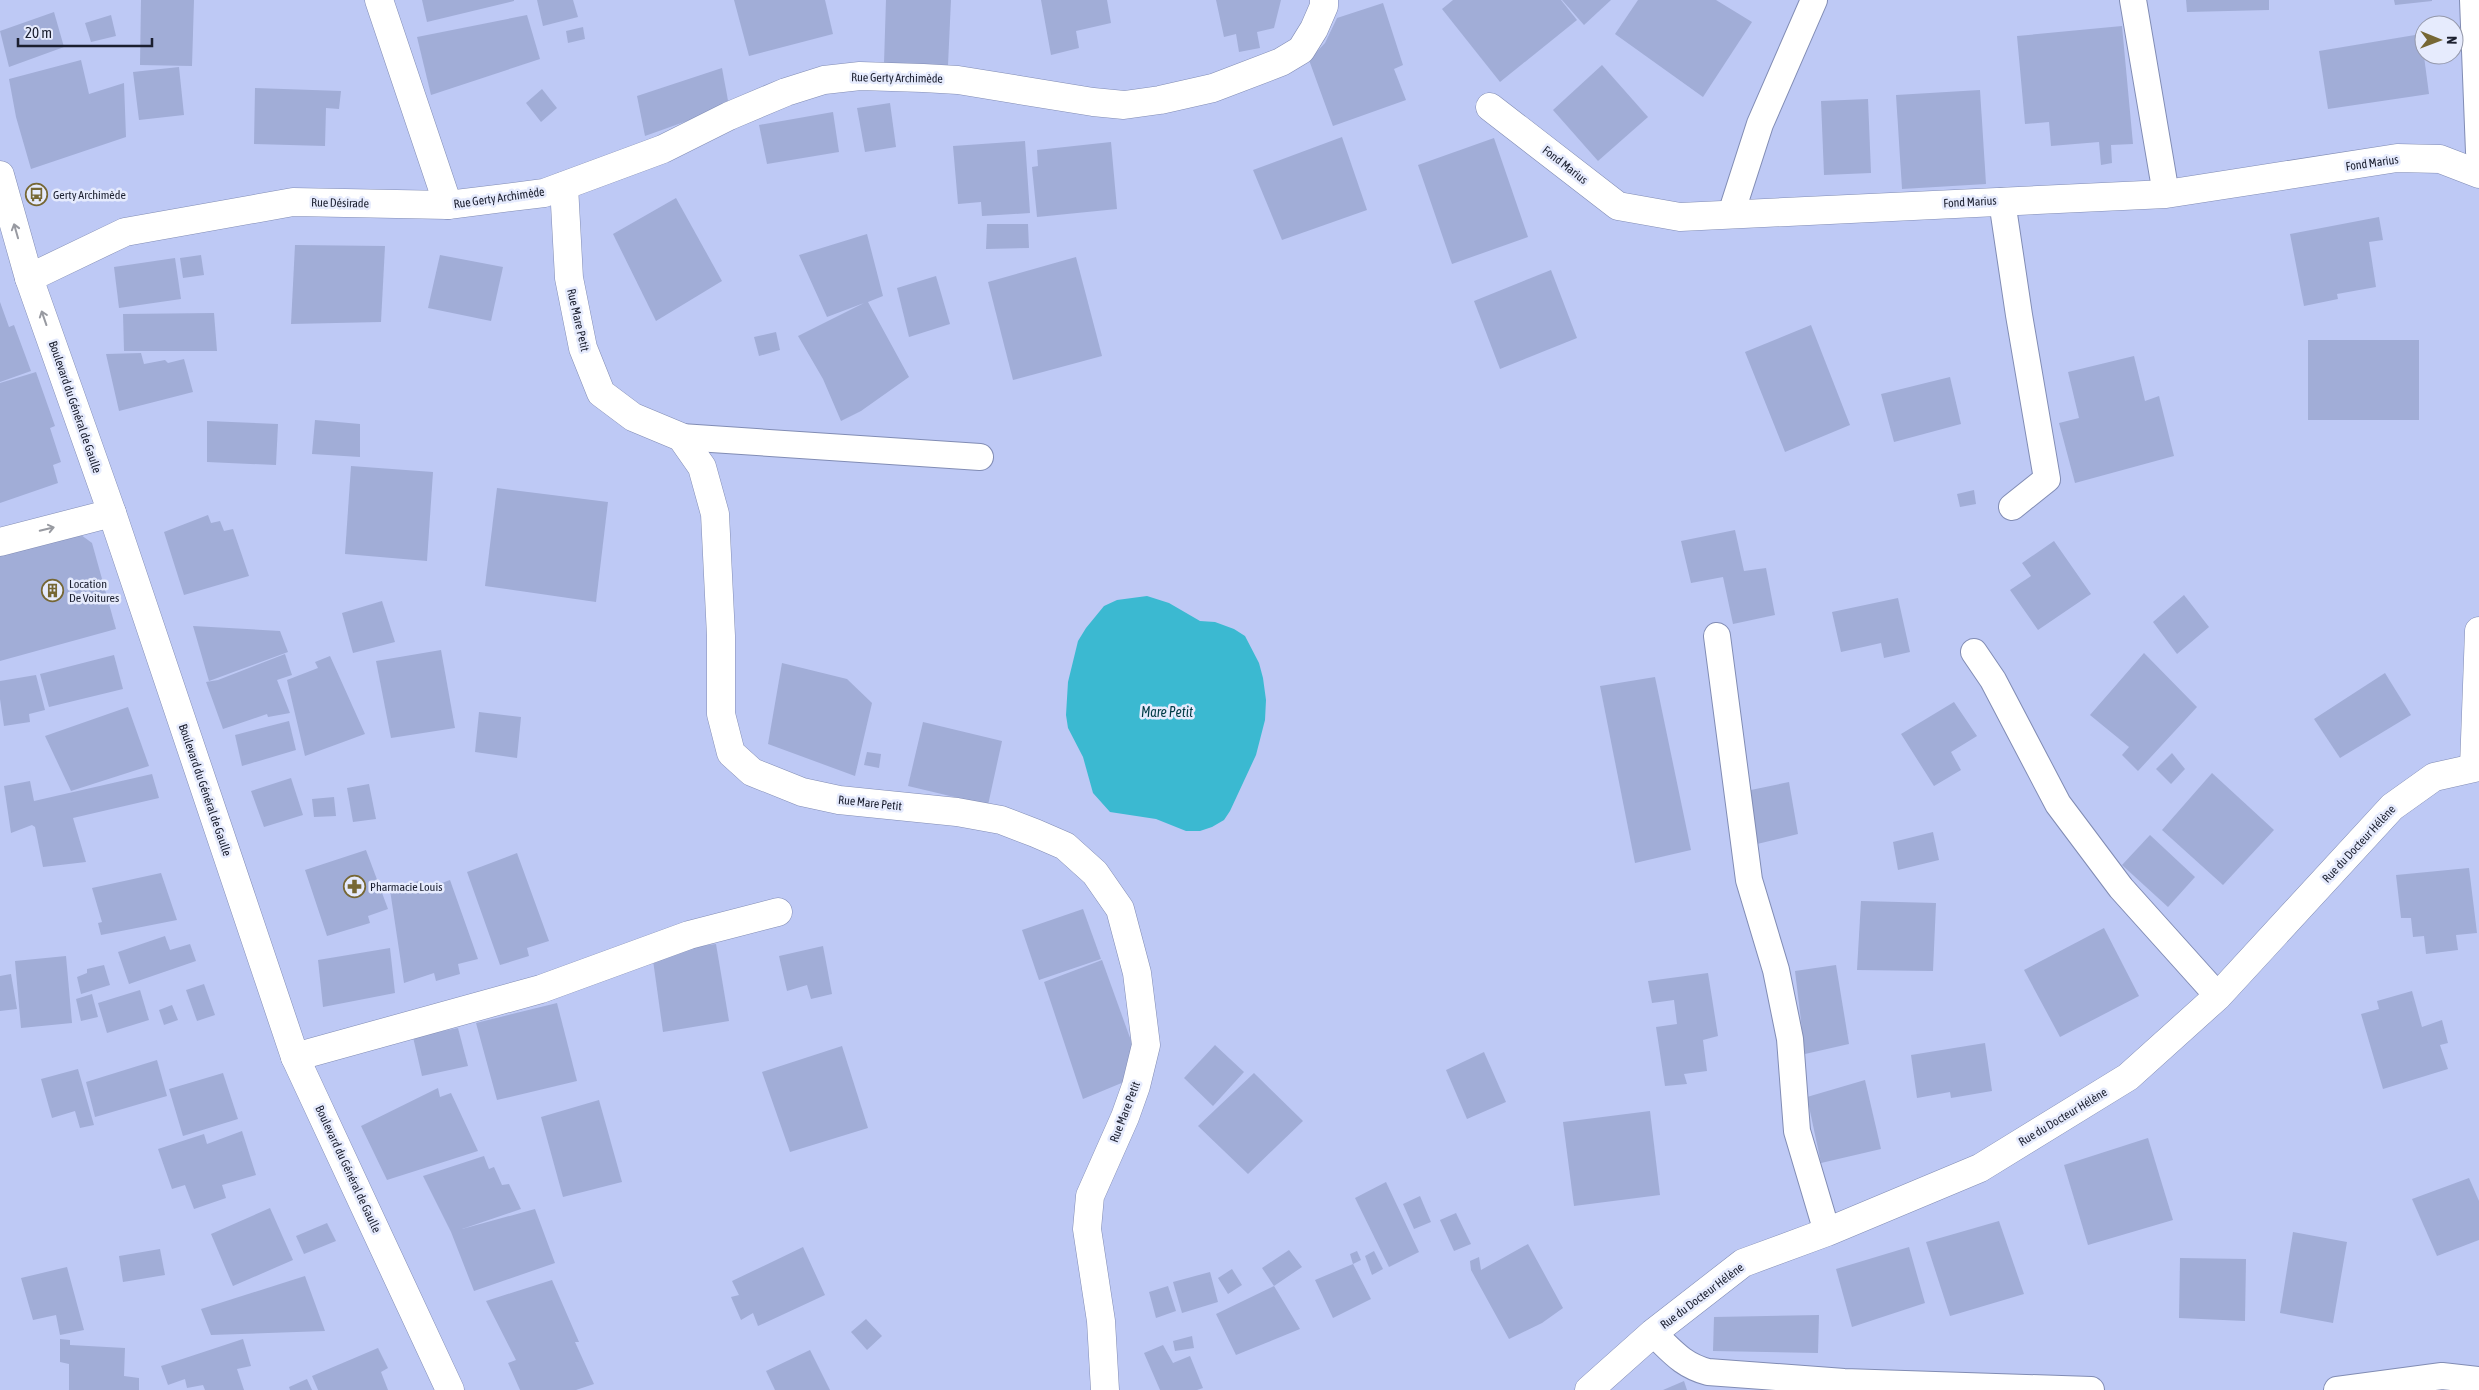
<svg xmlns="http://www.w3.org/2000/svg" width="2479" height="1390" viewBox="0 0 2479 1390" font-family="'Asap Condensed',sans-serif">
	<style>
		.water { fill: #3bb9d1 }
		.building { fill: #a1add7 }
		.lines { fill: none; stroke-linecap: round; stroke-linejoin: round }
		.service-casing { stroke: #818cb4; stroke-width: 28 }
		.minor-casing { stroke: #818cb4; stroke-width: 29 }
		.secondary-casing { stroke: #818cb4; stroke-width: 29 }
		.service { stroke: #fff; stroke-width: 26 }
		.minor { stroke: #fff; stroke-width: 28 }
		.secondary { stroke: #fff; stroke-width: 28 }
		.oneway { stroke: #989aa1 }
		.labels { text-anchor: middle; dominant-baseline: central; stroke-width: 5; stroke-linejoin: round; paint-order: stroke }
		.street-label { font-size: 12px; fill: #1b1f2f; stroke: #e6ebfd }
		.poi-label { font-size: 12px; fill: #1b1f2f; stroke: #e6ebfd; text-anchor: start }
		.water-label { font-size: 14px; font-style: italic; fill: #003b45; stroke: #e6ebfd }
	</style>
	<rect width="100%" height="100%" fill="#bec9f5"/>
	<path class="water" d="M1147,596L1169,603L1200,621L1215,622L1234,629L1245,636L1259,663L1263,678L1266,700L1265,720L1256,755L1230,811L1224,820L1212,827L1200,831H1186L1156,819L1110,812L1093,793L1083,757L1068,728L1066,715L1068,682L1078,641L1086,628L1104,606L1117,600Z"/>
	<g class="building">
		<path d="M141,0H194L192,66L140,65Z"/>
		<path d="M422,0H514V1L427,22Z"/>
		<path d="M537,0H573L578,17L543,26Z"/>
		<path d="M734,0H825L833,34L749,56Z"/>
		<path d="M886,0H951L948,65L884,63Z"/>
		<path d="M1041,0H1107L1111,23L1076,31L1079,48L1051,55Z"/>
		<path d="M1216,0H1281L1274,28L1257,32L1260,48L1239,52L1236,34L1224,37Z"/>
		<path d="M1453,0H1561L1577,20L1500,82L1442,9Z"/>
		<path d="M1562,0H1611L1584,25Z"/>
		<path d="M1638,0H1716L1752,22L1703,97L1615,34Z"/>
		<path d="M2186,0H2269V10L2187,12Z"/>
		<path d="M2394,0H2432V1L2395,5Z"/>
		<path d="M1383,3L1403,65L1394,69L1406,100L1333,126L1309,60L1325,43L1337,18Z"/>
		<path d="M54,12L64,47L9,67L0,31Z"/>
		<path d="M111,15L116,36L91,42L85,23Z"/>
		<path d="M527,15L540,59L431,95L417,37Z"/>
		<path d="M2122,26L2133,144L2111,145L2112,163L2101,165L2099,142L2051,146L2049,122L2025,124L2017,36Z"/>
		<path d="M583,27L585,39L568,43L566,31Z"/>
		<path d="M2421,34L2429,94L2328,109L2319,51Z"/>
		<path d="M81,60L89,94L124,83L126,137L31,169L16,117L9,79Z"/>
		<path d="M1602,65L1648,117L1598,161L1553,110Z"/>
		<path d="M179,67L184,115L139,120L133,72Z"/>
		<path d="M722,68L729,106L645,136L637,96Z"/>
		<path d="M255,88L341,91L339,109L326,108L325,146L254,144Z"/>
		<path d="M542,89L557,108L541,122L526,103Z"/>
		<path d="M1980,90L1986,184L1902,189L1896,95Z"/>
		<path d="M1868,99L1871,173L1824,175L1821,101Z"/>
		<path d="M890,103L896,147L865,152L857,108Z"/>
		<path d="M833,112L839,152L767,164L759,125Z"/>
		<path d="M1342,137L1367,210L1282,240L1253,170Z"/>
		<path d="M1494,138L1528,237L1452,264L1418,165Z"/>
		<path d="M1025,141L1030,213L982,216L981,202L958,204L953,146Z"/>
		<path d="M1111,142L1117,209L1037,217L1032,167L1038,166L1037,150Z"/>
		<path d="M676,198L722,281L656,321L613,234Z"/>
		<path d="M2379,217L2383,240L2369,242L2376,287L2337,294L2338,299L2304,306L2290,234Z"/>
		<path d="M987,224H1028L1029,248L986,249Z"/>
		<path d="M867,234L883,296L868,302L909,377L861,411L841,421L823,379L798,336L864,303L827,317L799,255Z"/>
		<path d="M295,245L385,246L381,322L291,324Z"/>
		<path d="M201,255L204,275L183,278L180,258Z"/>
		<path d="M440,255L503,267L491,321L428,308Z"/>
		<path d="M1076,257L1102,356L1013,380L988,282Z"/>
		<path d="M175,258L181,299L119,308L114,267Z"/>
		<path d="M1551,270L1577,338L1500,369L1474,301Z"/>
		<path d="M936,276L950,324L909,337L897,288Z"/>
		<path d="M0,302L9,327L14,325L31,371L0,382Z"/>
		<path d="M214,313L217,351H124L123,314Z"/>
		<path d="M1811,325L1850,425L1785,452L1745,352Z"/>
		<path d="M776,332L780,350L759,356L754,337Z"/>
		<rect x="2308" y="340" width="111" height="80"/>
		<path d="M141,353L144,364L165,360L168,363L184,359L193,392L119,411L106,354Z"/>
		<path d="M2134,356L2145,401L2159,396L2174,456L2075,483L2059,423L2079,418L2068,372Z"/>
		<path d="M36,372L55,426L50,428L61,462L53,465L58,483L0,503V383Z"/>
		<path d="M1950,377L1961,424L1894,442L1881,394Z"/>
		<path d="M315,420L360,424V457L312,454Z"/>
		<path d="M207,421L278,424L276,465L207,462Z"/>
		<path d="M351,466L433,472L427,561L345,554Z"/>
		<path d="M497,488L608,502L596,602L485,586Z"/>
		<path d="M1974,490L1976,504L1960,507L1957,494Z"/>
		<path d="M208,515L211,523L220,521L224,531L233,529L249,576L184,595L164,532Z"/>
		<path d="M1735,530L1744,571L1766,568L1775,615L1733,624L1723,577L1691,583L1681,541Z"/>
		<path d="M77,532L92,543L116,629L0,661V554Z"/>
		<path d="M2054,541L2091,594L2038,630L2010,590L2031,576L2022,563Z"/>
		<path d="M2184,595L2209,627L2177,654L2153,622Z"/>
		<path d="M1898,598L1910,652L1884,658L1881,643L1841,652L1832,612Z"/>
		<path d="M382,601L395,642L353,653L342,613Z"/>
		<path d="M193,626L280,631L288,652L209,681Z"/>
		<path d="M441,650L455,728L391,738L376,661Z"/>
		<path d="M2144,653L2197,707L2138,771L2122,755L2129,747L2090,715Z"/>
		<path d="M285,654L292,675L277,680L290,713L268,717L267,714L223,729L206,682L218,680Z"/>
		<path d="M114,655L123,689L49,707L40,674Z"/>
		<path d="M330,656L365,734L305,756L287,680L318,668L315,662Z"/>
		<path d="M782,663L847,679L872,703L855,776L768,744Z"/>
		<path d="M2385,673L2411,715L2340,758L2314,719Z"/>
		<path d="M36,675L45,710L29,714L30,722L4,726L0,699V681Z"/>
		<path d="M1655,677L1691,850L1635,863L1600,686Z"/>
		<path d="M1954,702L1977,736L1951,752L1961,770L1934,786L1901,734Z"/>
		<path d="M128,707L149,766L71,791L45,736Z"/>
		<path d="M479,712L521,717L517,758L475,752Z"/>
		<path d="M289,721L296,750L242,766L235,735Z"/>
		<path d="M923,722L1002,741L988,805L908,786Z"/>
		<path d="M867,752L881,754L879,768L864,765Z"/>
		<path d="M2172,753L2185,769L2171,784L2156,769Z"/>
		<path d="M2212,773L2274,830L2223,885L2162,830Z"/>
		<path d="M152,774L159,798L73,818L86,862L43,867L35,827L32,825L11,833L4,786L30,781L34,801Z"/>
		<path d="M291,778L303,815L264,827L251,791Z"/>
		<path d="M1789,782L1798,834L1753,845L1746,791Z"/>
		<path d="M369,784L376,819L353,822L347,788Z"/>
		<path d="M334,797L336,816L314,817L312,799Z"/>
		<path d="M1933,832L1939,860L1898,870L1893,842Z"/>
		<path d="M2150,835L2195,877L2168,907L2122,865Z"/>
		<path d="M366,850L388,909L368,916L370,923L327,936L305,870Z"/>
		<path d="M517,853L549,941L527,948L529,956L500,965L467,872Z"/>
		<path d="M2469,868L2477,933L2456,935L2458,950L2426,954L2424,936L2413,937L2411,918H2401L2396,875Z"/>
		<path d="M161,873L177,920L101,935L98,923L102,922L92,888Z"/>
		<path d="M421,880L426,889L450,880L478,959L458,964L460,974L436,981L434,973L404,983L390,890Z"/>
		<path d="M1861,901L1936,903L1933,971L1857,970Z"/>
		<path d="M1083,909L1101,959L1039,980L1022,930Z"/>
		<path d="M2104,928L2139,996L2060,1037L2024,970Z"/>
		<path d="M165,936L170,950L190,944L196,961L129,984L118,952Z"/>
		<path d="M716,944L729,1021L663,1032L652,953Z"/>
		<path d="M823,946L832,994L811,999L807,985L787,991L779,956Z"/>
		<path d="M390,948L395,993L323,1007L318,960Z"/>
		<path d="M66,956L72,1023L21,1028L15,961Z"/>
		<path d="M1102,960L1134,1049L1124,1082L1083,1099L1044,982Z"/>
		<path d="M104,965L110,985L81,994L77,977L87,973V969Z"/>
		<path d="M1836,965L1849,1044L1805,1054L1795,971Z"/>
		<path d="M1708,973L1718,1036L1703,1040L1707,1071L1684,1074L1687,1084L1665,1086L1656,1027L1677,1024L1674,1000L1652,1003L1648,981Z"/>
		<path d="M11,974L17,1009L0,1011V976Z"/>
		<path d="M204,984L215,1015L197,1021L186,990Z"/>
		<path d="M140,990L149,1020L107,1033L98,1003Z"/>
		<path d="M2412,991L2422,1027L2442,1020L2448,1043L2440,1045L2448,1069L2383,1089L2361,1014L2379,1009L2377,1001Z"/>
		<path d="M92,994L98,1017L81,1021L76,999Z"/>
		<path d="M557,1003L577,1081L497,1100L476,1023Z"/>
		<path d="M172,1005L178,1020L164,1025L159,1010Z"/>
		<path d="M458,1028L468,1066L422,1076L413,1037Z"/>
		<path d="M1985,1043L1992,1091L1951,1098L1950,1092L1917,1098L1911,1055Z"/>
		<path d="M1215,1045L1244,1072L1213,1106L1184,1078Z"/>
		<path d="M842,1046L868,1128L790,1152L762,1072Z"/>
		<path d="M1484,1052L1506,1102L1467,1119L1446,1070Z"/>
		<path d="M157,1060L167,1096L95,1117L86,1082Z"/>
		<path d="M78,1069L94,1125L80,1128L75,1111L52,1118L41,1079Z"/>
		<path d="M223,1073L238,1119L183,1136L169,1089Z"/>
		<path d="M1254,1073L1303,1121L1248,1174L1198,1126Z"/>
		<path d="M1865,1080L1881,1149L1821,1163L1807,1097Z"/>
		<path d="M438,1088L440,1097L451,1093L478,1151L387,1180L361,1126Z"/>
		<path d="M599,1100L622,1182L563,1197L541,1117Z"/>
		<path d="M1650,1111L1660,1195L1574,1206L1563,1122Z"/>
		<path d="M242,1131L256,1175L222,1185L226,1198L194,1209L185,1185L172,1189L158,1149L204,1134L207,1144Z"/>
		<path d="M2148,1138L2173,1220L2088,1245L2064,1165Z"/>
		<path d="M484,1156L489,1169L494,1167L502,1185L509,1184L521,1209L462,1229L535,1209L555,1263L474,1291L451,1232L423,1176Z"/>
		<path d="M2469,1178L2479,1201V1240L2437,1256L2412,1199Z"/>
		<path d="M1386,1182L1419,1252L1389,1267L1355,1198Z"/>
		<path d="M1420,1196L1431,1222L1414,1229L1403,1204Z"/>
		<path d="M270,1208L293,1260L233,1286L211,1234Z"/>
		<path d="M1456,1213L1471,1244L1454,1251L1440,1220Z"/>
		<path d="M1999,1221L2024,1294L1950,1316L1926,1242Z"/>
		<path d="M327,1223L336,1241L304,1254L296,1236Z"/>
		<path d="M2293,1232L2347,1242L2333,1323L2280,1313Z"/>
		<path d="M1528,1244L1563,1308L1542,1323L1509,1339L1471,1270L1470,1261L1479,1257L1481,1270Z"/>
		<path d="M803,1247L825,1295L758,1326L753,1313L741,1320L731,1297L739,1295L732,1281Z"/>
		<path d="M1909,1247L1925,1303L1852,1327L1836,1269Z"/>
		<path d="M160,1249L165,1275L123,1282L119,1256Z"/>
		<path d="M1289,1250L1302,1267L1274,1286L1300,1329L1236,1355L1216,1314L1274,1286L1262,1268Z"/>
		<path d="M1357,1251L1361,1260L1353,1264L1371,1299L1333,1318L1315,1280L1353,1264L1350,1254Z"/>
		<path d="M1374,1251L1383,1269L1372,1275L1365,1256Z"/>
		<path d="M2180,1258L2246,1259L2245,1321L2179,1318Z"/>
		<path d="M67,1267L84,1330L60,1335L56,1315L33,1320L21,1278Z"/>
		<path d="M1232,1269L1242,1285L1228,1294L1218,1278Z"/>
		<path d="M1210,1272L1218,1302L1182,1313L1173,1282Z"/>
		<path d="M305,1276L325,1331L211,1335L201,1309Z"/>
		<path d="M552,1280L579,1342H575L594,1384L576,1390H520L508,1363L516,1360L486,1301Z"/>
		<path d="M1168,1286L1176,1311L1156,1318L1149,1292Z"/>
		<path d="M1819,1315L1818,1353L1713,1351L1714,1317Z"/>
		<path d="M866,1319L882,1336L867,1350L851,1332Z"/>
		<path d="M1192,1336L1194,1348L1175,1351L1173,1341Z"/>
		<path d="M60,1339L70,1340V1345L125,1348L124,1376L139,1378V1390H69V1364L60,1362Z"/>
		<path d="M243,1339L251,1366L237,1369L244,1390H205L203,1385L187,1388L185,1379L168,1385L161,1366Z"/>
		<path d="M1163,1345L1173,1363L1190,1356L1203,1388L1197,1390H1160L1144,1353Z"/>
		<path d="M378,1348L388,1368L381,1372L388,1390H318L312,1376Z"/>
		<path d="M810,1350L830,1390H775L766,1371Z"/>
		<path d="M307,1379L312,1390H290L289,1387Z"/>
		<path d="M1684,1381L1687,1390H1663Z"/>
	</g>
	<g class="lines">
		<defs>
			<g id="service">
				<path d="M2133,0L2166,194"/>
				<path d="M2473,0L2479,152"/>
				<path d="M2002,201L2019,315L2047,479L2012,507"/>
				<path d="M1731,214L1760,124L1814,0"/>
				<path d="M681,437L980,457"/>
				<path d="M1717,636L1749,880L1776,970L1790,1039L1797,1131L1827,1232"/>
				<path d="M1974,652L1993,680L2058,804L2121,888L2218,996"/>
				<path d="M1653,1333C1672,1351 1682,1365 1708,1372L1844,1382L2091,1390"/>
				<path d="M2337,1390L2442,1376L2479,1380"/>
			</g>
			<g id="minor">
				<path d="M379,0L448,205"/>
				<path d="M1490,107L1618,206L1680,217L2166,194L2397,158L2440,159L2479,174"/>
				<path d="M564,186L569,278L583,348L601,393L633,417L681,437L702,467L715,514L721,636V714L731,753L752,772L802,792L839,800L957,812L1001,820L1035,833L1065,846L1095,873L1120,909L1137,973L1146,1045L1136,1086L1125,1117L1090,1196L1087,1229L1101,1321L1105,1390"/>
				<path d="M29,278L125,232L293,202L448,205L544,193L663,149L729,116L786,92L824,80L860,76L923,78L958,80L1093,102L1124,105L1160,100L1213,88L1281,62L1301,50L1314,29L1324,6V0"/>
				<path d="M2474,767L2479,631"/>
				<path d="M295,1057L541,989L689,935L778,912"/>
				<path d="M1589,1390L1653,1333L1743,1263L1827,1232L1980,1168L2128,1077L2218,996L2392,807L2434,777L2479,767"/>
			</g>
			<g id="secondary">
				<path d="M0,175L29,278L112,513L295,1057L450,1390"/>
				<path d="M0,542L112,513"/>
			</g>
		</defs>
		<use href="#service" class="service-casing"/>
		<use href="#minor" class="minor-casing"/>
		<use href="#secondary" class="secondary-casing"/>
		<use href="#service" class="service"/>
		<use href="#minor" class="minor"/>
		<use href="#secondary" class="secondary"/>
	</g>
	<defs><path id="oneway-shaft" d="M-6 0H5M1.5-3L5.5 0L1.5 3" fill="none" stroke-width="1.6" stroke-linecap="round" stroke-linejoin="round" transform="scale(1.25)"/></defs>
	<g class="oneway">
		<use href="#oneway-shaft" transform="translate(16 231) rotate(-106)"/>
		<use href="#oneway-shaft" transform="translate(44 318) rotate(-109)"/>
		<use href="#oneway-shaft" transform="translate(47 529) rotate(-14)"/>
	</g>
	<defs>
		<symbol id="bus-ring" viewBox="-11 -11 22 22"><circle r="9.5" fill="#e6ebfd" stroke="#766734" stroke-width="1.5"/><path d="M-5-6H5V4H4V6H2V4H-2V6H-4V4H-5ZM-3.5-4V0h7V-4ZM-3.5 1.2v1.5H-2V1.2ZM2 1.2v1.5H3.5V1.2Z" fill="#766734"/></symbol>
		<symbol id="building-ring" viewBox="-11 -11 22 22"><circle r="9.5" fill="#e6ebfd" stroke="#766734" stroke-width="1.5"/><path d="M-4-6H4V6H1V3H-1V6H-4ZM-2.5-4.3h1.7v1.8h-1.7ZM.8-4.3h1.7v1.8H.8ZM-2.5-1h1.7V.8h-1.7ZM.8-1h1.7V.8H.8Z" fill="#766734"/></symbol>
		<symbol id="pharmacy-ring" viewBox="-11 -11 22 22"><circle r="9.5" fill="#e6ebfd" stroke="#766734" stroke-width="1.5"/><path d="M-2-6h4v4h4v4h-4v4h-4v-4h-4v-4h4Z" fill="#766734"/></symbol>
	</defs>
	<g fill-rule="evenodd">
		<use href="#bus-ring" x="24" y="182" width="25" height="25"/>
		<use href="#building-ring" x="40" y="578" width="25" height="25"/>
		<use href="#pharmacy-ring" x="342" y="874" width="25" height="25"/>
	</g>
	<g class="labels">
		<g class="street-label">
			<text transform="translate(897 78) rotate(1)">Rue Gerty Archimède</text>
			<text transform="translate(2372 163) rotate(-8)">Fond Marius</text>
			<text transform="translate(1565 165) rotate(38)">Fond Marius</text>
			<text transform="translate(499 198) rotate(-8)">Rue Gerty Archimède</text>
			<text transform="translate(1970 202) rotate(-3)">Fond Marius</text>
			<text transform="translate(340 203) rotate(1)">Rue Désirade</text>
			<text transform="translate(578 320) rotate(77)">Rue Mare Petit</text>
			<text transform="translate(75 407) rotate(71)">Boulevard du Général de Gaulle</text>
			<text transform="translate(205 790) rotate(71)">Boulevard du Général de Gaulle</text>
			<text transform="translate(870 803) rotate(6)">Rue Mare Petit</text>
			<text transform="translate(2359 844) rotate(-47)">Rue du Docteur Hélène</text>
			<text transform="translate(1125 1112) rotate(-69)">Rue Mare Petit</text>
			<text transform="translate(2063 1117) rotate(-31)">Rue du Docteur Hélène</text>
			<text transform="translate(348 1169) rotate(65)">Boulevard du Général de Gaulle</text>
			<text transform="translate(1702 1296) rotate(-37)">Rue du Docteur Hélène</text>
		</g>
		<g class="poi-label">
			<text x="53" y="195">Gerty Archimède</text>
			<text x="69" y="584">Location<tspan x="69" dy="14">De Voitures</tspan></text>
			<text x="370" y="887">Pharmacie Louis</text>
		</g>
		<g class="water-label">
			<text x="1167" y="712">Mare Petit</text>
		</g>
	</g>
	<g transform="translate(2439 40) rotate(91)"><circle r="24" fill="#e6ebfd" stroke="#9599ab"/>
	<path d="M0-4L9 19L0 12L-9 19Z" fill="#766734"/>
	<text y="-8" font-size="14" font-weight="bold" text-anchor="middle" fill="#1b1f2f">N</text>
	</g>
	<path d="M18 38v8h134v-8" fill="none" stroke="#1b1f2f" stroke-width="2.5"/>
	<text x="25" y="38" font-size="15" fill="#1b1f2f" stroke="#e6ebfd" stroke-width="4" paint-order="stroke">20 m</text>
</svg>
